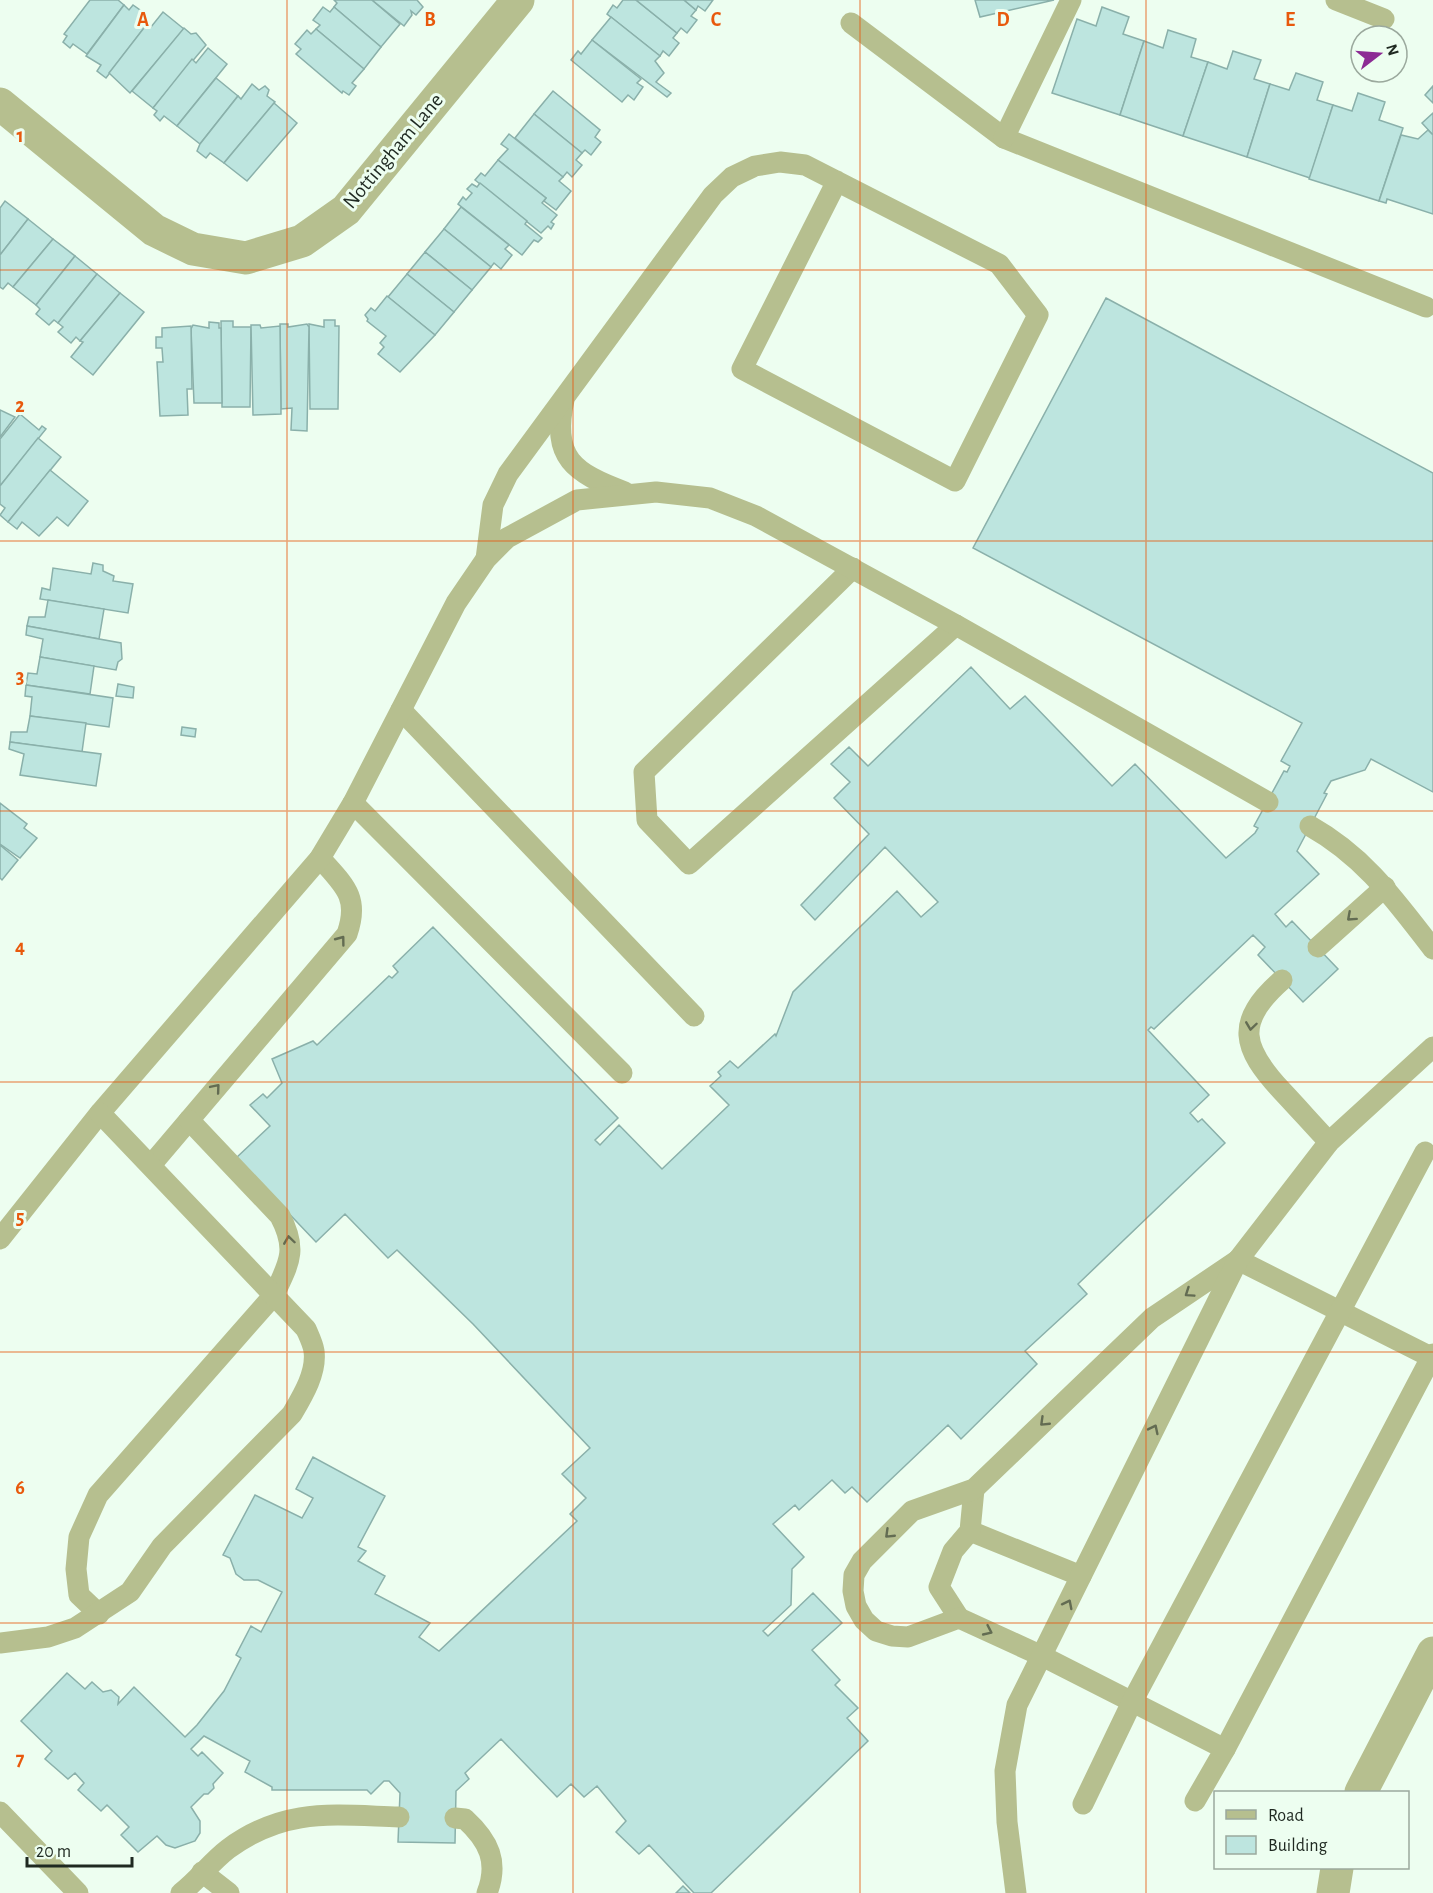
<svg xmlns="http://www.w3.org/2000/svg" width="1433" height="1893" viewBox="0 0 1433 1893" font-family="'Alegreya Sans',sans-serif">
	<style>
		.building { fill: #bde5df; stroke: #8ab0aa; stroke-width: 1.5 }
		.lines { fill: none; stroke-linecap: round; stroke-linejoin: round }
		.service { stroke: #b6bf8f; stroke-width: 21 }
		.minor { stroke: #b6bf8f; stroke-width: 33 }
		.tertiary { stroke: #b6bf8f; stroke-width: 33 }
		.oneway { stroke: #636c52 }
		.grid { fill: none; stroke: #e8590c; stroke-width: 1.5; stroke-opacity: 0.55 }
		.labels { text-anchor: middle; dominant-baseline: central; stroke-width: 6; stroke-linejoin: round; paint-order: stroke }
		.street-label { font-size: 21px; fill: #1f2921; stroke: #edfef0 }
		.grid-label { font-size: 20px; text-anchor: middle; font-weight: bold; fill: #e8590c; stroke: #edfef0; stroke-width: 6; stroke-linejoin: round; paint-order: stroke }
	</style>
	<rect width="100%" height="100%" fill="#edfef0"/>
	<g class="building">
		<path d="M90,0H118L124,5L87,54L73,44L70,48L63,42L67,36L64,34Z"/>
		<path d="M334,0H372L400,24L381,47L334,7L337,3Z"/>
		<path d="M372,0H417L423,7L416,15L411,11L412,15L404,26Z"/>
		<path d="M623,0H636L677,33L673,38L679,43L669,56L663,51L660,56L607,14L613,5L617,8Z"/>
		<path d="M636,0H684L696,10L691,16L697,20L687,33L681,28L677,33Z"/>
		<path d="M684,0H713L705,11L698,6L696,10Z"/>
		<path d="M975,0H1054L980,17Z"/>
		<path d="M124,5L129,10L133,5L147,15L143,20L147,24L106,78L97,71L101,65L86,56Z"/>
		<path d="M323,7L330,12L334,7L381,47L364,69L316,29L320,25L313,20Z"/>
		<path d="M1102,7L1129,17L1123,34L1144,41L1120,115L1052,93L1077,19L1096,26Z"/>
		<path d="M163,12L184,29L130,93L109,73L147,24L151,27Z"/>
		<path d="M611,17L660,56L655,61L664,73L656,82L671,93L667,97L592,40Z"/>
		<path d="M184,28L191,34L196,33L206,45L153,108L132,91Z"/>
		<path d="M316,29L364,69L352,83L356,86L349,95L343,91L342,93L296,54L301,49L295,44L307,30L311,34Z"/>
		<path d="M1168,30L1196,39L1191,57L1208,62L1183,136L1120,115L1144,41L1163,48Z"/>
		<path d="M592,40L641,79L637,83L643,87L634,100L628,95L622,102L571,60L578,51L581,54Z"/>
		<path d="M208,48L227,64L177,126L164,116L160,121L154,115L157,111L153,108L192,59L196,63Z"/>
		<path d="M1233,51L1261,60L1254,79L1270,84L1247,157L1183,136L1208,62L1227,69Z"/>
		<path d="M1296,73L1323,82L1317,100L1333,105L1310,178L1247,157L1270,84L1289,90Z"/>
		<path d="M216,78L238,96L200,144L177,126Z"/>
		<path d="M252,84L259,90L265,86L269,90L267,96L275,102L224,163L210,153L206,158L197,151L200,144L238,96L241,99Z"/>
		<path d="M1433,86V103L1425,95Z"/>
		<path d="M553,91L600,130L595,137L601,142L591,155L585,150L582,153L534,114Z"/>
		<path d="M1358,93L1385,102L1379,120L1403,128L1379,201L1309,179L1333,105L1352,111Z"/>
		<path d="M274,103L297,123L247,181L224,163Z"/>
		<path d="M1433,113V135L1422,123Z"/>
		<path d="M534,114L582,153L576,160L582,165L572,177L567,172L563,177L515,138Z"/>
		<path d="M1428,130L1433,135V214L1387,199L1386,203L1379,201L1401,135L1418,139Z"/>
		<path d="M509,134L563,177L559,181L571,191L556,210L544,201L546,198L498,160L508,149L501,144Z"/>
		<path d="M498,160L546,198L542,203L557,215L551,222L554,224L551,229L548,226L541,233L475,180L481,173L485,176Z"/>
		<path d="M480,183L527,221L525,224L542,238L538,242L534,240L522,255L458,204L463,197L466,200L472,193L467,189L472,184L477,187Z"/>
		<path d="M5,201L28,219L0,255V208Z"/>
		<path d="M461,207L509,245L505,249L512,255L501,269L494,263L491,267L444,229Z"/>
		<path d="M28,219L53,239L13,287L8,283L3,289L0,287V255Z"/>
		<path d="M444,229L491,267L472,290L425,252Z"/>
		<path d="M53,239L75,256L36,305L13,287Z"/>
		<path d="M425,252L472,290L454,312L407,274Z"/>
		<path d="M75,256L97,274L58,323L54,320L49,325L36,314L40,309L36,305Z"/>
		<path d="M97,274L120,293L80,341L76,337L71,343L58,332L63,327L58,323Z"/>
		<path d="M407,274L454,312L435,335L388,297Z"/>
		<path d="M120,293L144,312L93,375L71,357L83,342L80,341Z"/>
		<path d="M387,296L435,335L400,372L378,354L384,347L380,343L386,336L367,321L368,319L365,315L371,308L375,311Z"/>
		<path d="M1106,298L1433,473V792L1371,759L1365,770L1331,781L1324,793L1327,794L1297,851L1319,874L1275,914L1286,927L1292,921L1338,969L1303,1002L1258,955L1265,947L1253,935L1154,1029L1151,1027L1148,1030L1209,1095L1190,1113L1198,1122L1202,1119L1225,1143L1078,1284L1087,1294L1025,1351L1037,1364L961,1439L948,1425L867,1502L852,1487L845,1493L832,1480L799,1510L795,1505L773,1524L804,1557L792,1569L791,1605L763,1631L768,1636L813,1593L842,1623L812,1650L840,1680L835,1685L858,1708L847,1718L868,1741L711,1893H694L649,1845L639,1854L616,1832L626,1821L597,1786L584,1797L571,1784L557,1797L501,1739L465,1773L469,1779L456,1791L455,1843L398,1842L400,1793L389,1781H384L371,1794L367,1790H272V1787L245,1772L250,1761L204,1736L191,1749L198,1756L202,1752L223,1773L213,1784L214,1788L208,1794H204L191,1807L200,1821V1833L195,1841L175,1848L166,1845L157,1836L138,1852L121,1835L129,1827L107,1805L101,1811L78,1790L84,1783L75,1773L68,1779L45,1759L52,1751L21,1721L67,1673L85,1689L92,1682L103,1692L111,1690L119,1697L118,1704L134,1687L185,1737L197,1725L224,1691L241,1658L236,1655L251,1626L261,1632L282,1592L258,1580H244L236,1574L230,1558L223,1555L255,1495L302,1518L313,1498L296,1489L313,1457L385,1496L358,1547L366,1551L358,1561L385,1576L375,1594L430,1623L419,1637L439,1651L577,1521L570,1514L586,1498L562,1474L590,1448L473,1324L397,1250L388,1258L345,1214L316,1242L236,1158L270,1126L250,1105L263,1094L267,1098L282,1083L272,1059L313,1041L317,1045L389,976L392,978L398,972L393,966L433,927L618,1118L595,1140L600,1145L619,1125L662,1169L729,1105L710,1086L721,1076L718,1072L730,1061L738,1068L775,1034L776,1036L793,992L897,891L921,917L938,902L885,847L815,920L801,905L869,834L834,798L850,782L831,764L849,747L868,766L971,667L1010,709L1025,696L1112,786L1135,764L1226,858L1255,833L1258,828L1254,826L1284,771L1287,772L1290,766L1281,761L1302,723L973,548Z"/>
		<path d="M324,320H335V326H339L338,409H310L309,324L324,327Z"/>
		<path d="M221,321H233V327H251L250,407H222Z"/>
		<path d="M209,322L219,323V328H221L222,403H194L191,329L193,325L209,328Z"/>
		<path d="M280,324H288V327L307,324L309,327L307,431L291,430L292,408L281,409Z"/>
		<path d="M251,325H260L261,328L280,326L281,414L253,415Z"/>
		<path d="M191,326L192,389H187L188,415L160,416L157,362H163L162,348H156V337H162V328Z"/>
		<path d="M0,410L15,417L0,437Z"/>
		<path d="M20,414L39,430L42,426L46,429L0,486V439Z"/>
		<path d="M38,438L61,457L8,522L0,515L5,508L0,504V486Z"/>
		<path d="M50,470L88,501L68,526L57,517L39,536L22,522L17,529L8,522Z"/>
		<path d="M93,563L103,565V571L114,576L113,581L133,584L128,613L40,599L42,588L50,590L53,568L91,574Z"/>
		<path d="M48,600L104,609L99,639L27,626L29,617H45Z"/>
		<path d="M27,626L121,643L122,659L118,662L116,670L40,657L43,639L26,635Z"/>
		<path d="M40,657L94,666L90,694L26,685L28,673L37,674Z"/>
		<path d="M118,684L134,687L133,698L116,696Z"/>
		<path d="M26,685L113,698L109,727L30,716L32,697L25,696Z"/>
		<path d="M30,716L86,723L82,752L10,742L11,732H27Z"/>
		<path d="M182,727L196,729L195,737L181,735Z"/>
		<path d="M10,742L101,754L96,786L20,775L24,754L9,749Z"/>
		<path d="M0,803L27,824L24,828L37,838L20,858L0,844Z"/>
		<path d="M0,845L18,860L2,880L0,878Z"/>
		<path d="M683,1886L690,1893H676Z"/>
	</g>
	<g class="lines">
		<g class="service">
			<path d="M1336,0L1384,19"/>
			<path d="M851,23L1004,138L1426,307"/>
			<path d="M1004,138L1071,0"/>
			<path d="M564,400C551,458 574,473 625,492"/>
			<path d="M486,559L493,505L508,474L713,195L732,177L755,166L780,162L805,165L999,264L1038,315L955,481L742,369L837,181"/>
			<path d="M853,568L644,772L647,820L689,864L956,625"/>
			<path d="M401,710L694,1016"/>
			<path d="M353,803L622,1073"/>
			<path d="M1310,826C1365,857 1395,900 1433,949"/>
			<path d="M1318,947L1385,887"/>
			<path d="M1282,980C1234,1022 1242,1048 1282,1091C1298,1108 1313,1125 1329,1142"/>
			<path d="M151,1165L347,934C360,897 344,885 320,858"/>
			<path d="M0,1239L100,1113L320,858L353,803L456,603L486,559L507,538L577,500L656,492L710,498L756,516L956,625L1268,802"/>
			<path d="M1238,1260L1431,1357"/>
			<path d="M970,1531L1081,1576"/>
			<path d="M99,1614L79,1595L76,1569L79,1537L98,1495L274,1295C289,1263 298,1250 280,1216L189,1120"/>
			<path d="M959,1618L939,1587L953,1551L970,1531L974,1489"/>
			<path d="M0,1643L48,1637L75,1628L130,1592L162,1546L292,1414C302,1397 317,1373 314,1351C313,1344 309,1336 306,1329L100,1113"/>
			<path d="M1225,1749L1433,1354"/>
			<path d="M1195,1801L1225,1749L1042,1656L959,1618L908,1637L892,1636L876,1631L864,1620L856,1606L853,1591L854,1575L862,1561L912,1511L974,1489L1152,1318L1238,1260"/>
			<path d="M1083,1804L1132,1702L1425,1152"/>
			<path d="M0,1812L78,1893"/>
			<path d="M455,1818L465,1819C489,1841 499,1862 487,1893"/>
			<path d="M202,1872L229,1893"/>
			<path d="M181,1893C198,1880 211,1862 228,1849C285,1807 333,1815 399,1817"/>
			<path d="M1016,1893L1007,1822L1005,1771L1017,1705L1238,1260L1329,1142L1433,1047"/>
		</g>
		<path class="minor" d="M0,104L154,230L193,249L246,258L302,241L346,210L518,0"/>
		<g class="tertiary">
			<path d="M1361,1792L1433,1653"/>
			<path d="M1333,1893L1337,1868"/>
		</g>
	</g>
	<defs><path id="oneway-chevron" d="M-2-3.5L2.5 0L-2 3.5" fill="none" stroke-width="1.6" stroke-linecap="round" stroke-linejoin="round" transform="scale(1.5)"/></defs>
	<g class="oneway">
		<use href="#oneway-chevron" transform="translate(1351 917) rotate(138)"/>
		<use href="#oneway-chevron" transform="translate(341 940) rotate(-53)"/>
		<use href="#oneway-chevron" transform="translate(1251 1026) rotate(98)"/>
		<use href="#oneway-chevron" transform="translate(216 1088) rotate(-50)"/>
		<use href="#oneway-chevron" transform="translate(289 1240) rotate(-98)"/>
		<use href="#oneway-chevron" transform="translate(1189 1293) rotate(146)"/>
		<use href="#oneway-chevron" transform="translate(1044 1422) rotate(136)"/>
		<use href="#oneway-chevron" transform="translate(1154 1429) rotate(-64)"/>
		<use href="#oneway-chevron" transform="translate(889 1534) rotate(136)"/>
		<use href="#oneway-chevron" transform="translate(1068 1604) rotate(-63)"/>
		<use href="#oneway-chevron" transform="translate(988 1631) rotate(25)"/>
	</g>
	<path class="grid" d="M287,0V1893M573,0V1893M860,0V1893M1146,0V1893M0,270H1433M0,541H1433M0,811H1433M0,1082H1433M0,1352H1433M0,1623H1433"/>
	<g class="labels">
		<g class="street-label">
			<text transform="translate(393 151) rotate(-50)">Nottingham Lane</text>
		</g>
	</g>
	<g class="grid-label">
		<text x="143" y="26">A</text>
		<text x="430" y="26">B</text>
		<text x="716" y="26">C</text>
		<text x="1003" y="26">D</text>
		<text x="1290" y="26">E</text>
		<text x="20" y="142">1</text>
		<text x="20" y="412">2</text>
		<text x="20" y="683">3</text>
		<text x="20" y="953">4</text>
		<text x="20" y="1224">5</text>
		<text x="20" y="1494">6</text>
		<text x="20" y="1765">7</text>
	</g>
	<rect x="1214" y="1791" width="195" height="78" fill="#edfef0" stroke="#9ba99d" stroke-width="1.5"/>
	<rect x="1226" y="1810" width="30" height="9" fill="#b6bf8f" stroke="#9ba99d" stroke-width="1.5"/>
	<text x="1268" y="1821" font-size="18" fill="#1f2921">Road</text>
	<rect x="1226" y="1836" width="30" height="18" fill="#bde5df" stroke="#9ba99d" stroke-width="1.5"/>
	<text x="1268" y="1851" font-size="18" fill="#1f2921">Building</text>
	<g transform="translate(1379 54) rotate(73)"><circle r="28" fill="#edfef0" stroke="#9ba99d" stroke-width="1.5"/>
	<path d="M0-4.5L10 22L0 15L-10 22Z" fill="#8c2b94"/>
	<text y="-9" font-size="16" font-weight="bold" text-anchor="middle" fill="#1f2921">N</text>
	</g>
	<path d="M27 1857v9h105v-9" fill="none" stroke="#1f2921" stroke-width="3"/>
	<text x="36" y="1857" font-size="18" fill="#1f2921" stroke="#edfef0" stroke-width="4.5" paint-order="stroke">20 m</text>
</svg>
